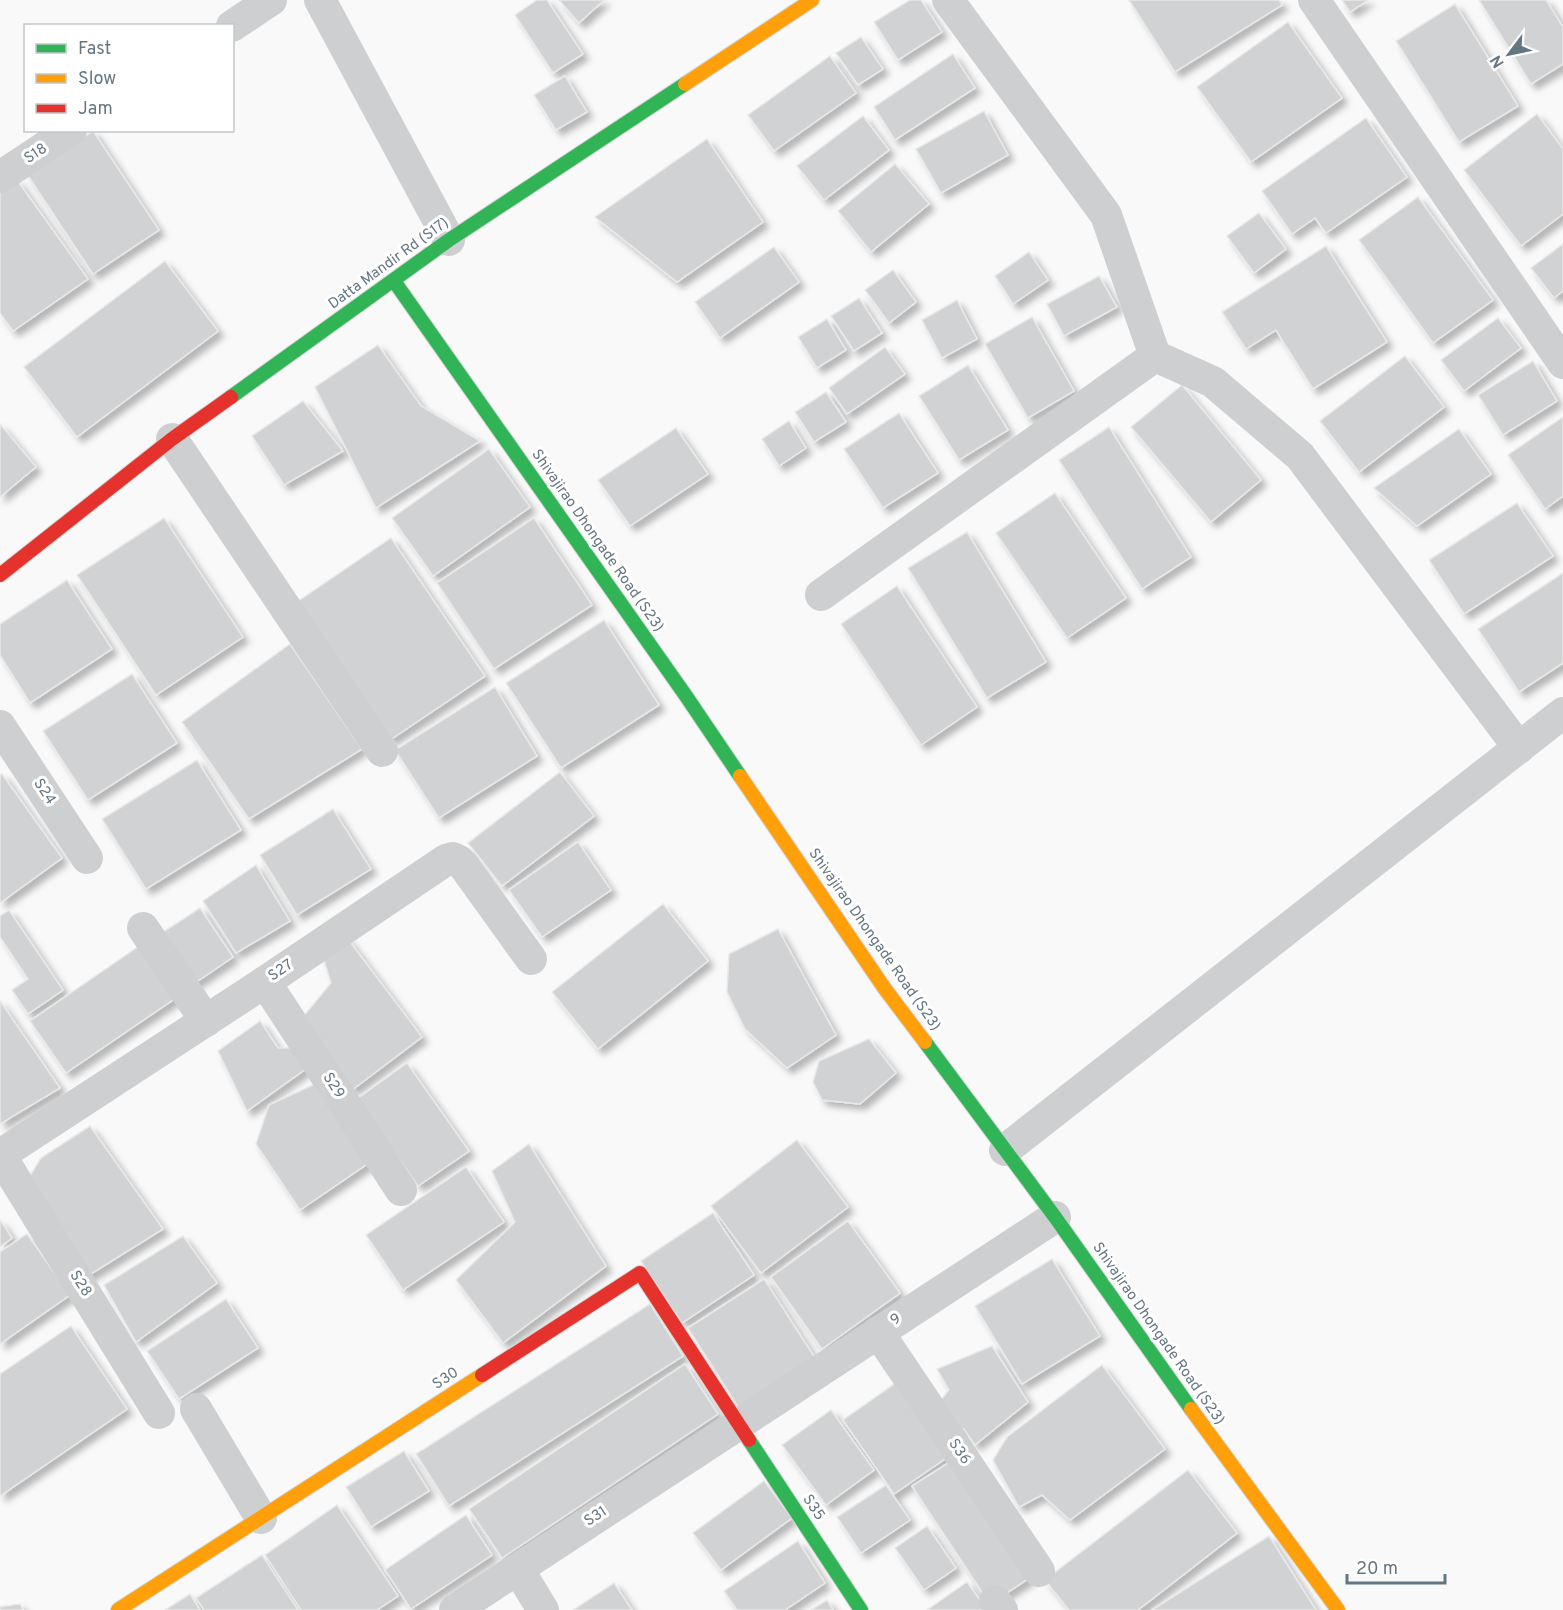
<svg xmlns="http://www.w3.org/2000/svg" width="1563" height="1610" viewBox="0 0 1563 1610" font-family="Overpass,sans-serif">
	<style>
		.building { fill: #d0d2d3; stroke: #e8e8e8; stroke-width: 1.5; filter: url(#shadow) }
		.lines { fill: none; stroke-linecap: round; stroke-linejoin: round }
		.fast-casing { stroke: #d5d6d7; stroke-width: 16 }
		.slow-casing { stroke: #d5d6d7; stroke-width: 16 }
		.jam-casing { stroke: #d5d6d7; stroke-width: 16 }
		.street { stroke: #cecfd0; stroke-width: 32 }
		.fast { stroke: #30b455; stroke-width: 14 }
		.slow { stroke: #ff9f0a; stroke-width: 14 }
		.jam { stroke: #e5322d; stroke-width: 14 }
		.labels { text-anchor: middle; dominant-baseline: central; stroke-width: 6; stroke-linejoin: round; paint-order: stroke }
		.street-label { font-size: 15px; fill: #657683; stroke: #fff }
	</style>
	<defs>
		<filter id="shadow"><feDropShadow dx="5.5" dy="5.5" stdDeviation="3" flood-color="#0004"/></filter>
	</defs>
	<rect width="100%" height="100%" fill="#f9f9f9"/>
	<g class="building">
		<path d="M537,0H547L583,54L553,73L515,15Z"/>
		<path d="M559,0H604L579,23Z"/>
		<path d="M910,0H921L942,32L898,60L874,22Z"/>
		<path d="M1129,0H1279L1282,5L1175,72Z"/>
		<path d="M1342,0H1368L1350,12Z"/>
		<path d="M1479,0H1546L1563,27V64L1531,84Z"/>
		<path d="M1455,4L1518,106L1459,142L1396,41Z"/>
		<path d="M1288,22L1342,98L1251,162L1197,87Z"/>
		<path d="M861,37L883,69L858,85L836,53Z"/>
		<path d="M953,54L975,88L895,140L874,107Z"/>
		<path d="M830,56L856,93L774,151L748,115Z"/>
		<path d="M565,76L587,112L556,130L534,95Z"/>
		<path d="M984,111L1008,155L941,193L916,149Z"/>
		<path d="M1537,114L1563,149V214L1521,246L1464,170Z"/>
		<path d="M863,116L889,150L824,200L797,166Z"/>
		<path d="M1366,118L1407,177L1326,233L1315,218L1292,234L1262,191Z"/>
		<path d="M93,131L159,230L93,274L27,174Z"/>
		<path d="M707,139L763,222L677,282L595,217Z"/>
		<path d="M895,164L929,204L871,252L838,211Z"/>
		<path d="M17,180L88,279L13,331L0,313V192Z"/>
		<path d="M1418,197L1493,300L1433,343L1359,240Z"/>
		<path d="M1259,213L1286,249L1254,273L1227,236Z"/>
		<path d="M1563,244V291L1554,298L1531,268Z"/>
		<path d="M1326,246L1387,342L1313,389L1276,330L1246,349L1222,312Z"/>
		<path d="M774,247L799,282L720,338L695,302Z"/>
		<path d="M1029,252L1048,280L1013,304L995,276Z"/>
		<path d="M165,261L218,331L77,437L24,367Z"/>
		<path d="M893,270L916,302L889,323L865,290Z"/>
		<path d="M1099,276L1117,307L1064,336L1047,304Z"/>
		<path d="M859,298L882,333L854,351L831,316Z"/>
		<path d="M957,300L977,339L942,358L922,320Z"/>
		<path d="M1032,317L1074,391L1028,418L985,344Z"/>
		<path d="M1498,318L1521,348L1464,391L1441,360Z"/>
		<path d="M827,319L846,350L817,368L798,337Z"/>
		<path d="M378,345L421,406L480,441L376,508L315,387Z"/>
		<path d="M885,347L905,374L847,414L829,388Z"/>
		<path d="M1405,356L1444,407L1359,472L1320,421Z"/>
		<path d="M1533,361L1557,401L1503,435L1478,395Z"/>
		<path d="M968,365L1008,430L959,460L919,396Z"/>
		<path d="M1182,385L1261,480L1211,522L1131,427Z"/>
		<path d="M826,392L846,422L814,442L795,412Z"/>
		<path d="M303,401L343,451L284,485L252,436Z"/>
		<path d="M899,413L938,473L883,508L844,449Z"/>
		<path d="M1563,417V496L1545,509L1508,455Z"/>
		<path d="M789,421L806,448L779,466L762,439Z"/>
		<path d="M0,424L36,467L0,497Z"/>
		<path d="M1109,427L1191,557L1142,589L1059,460Z"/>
		<path d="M676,428L708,474L630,526L598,480Z"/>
		<path d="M1459,429L1491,474L1417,526L1374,488Z"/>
		<path d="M489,449L530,507L433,576L392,518Z"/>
		<path d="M1055,493L1126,598L1067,638L996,533Z"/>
		<path d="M1517,503L1553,556L1464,614L1429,560Z"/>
		<path d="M164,518L243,637L156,695L77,575Z"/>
		<path d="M534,518L592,605L494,669L437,583Z"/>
		<path d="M967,532L1046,662L987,698L908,568Z"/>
		<path d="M391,538L485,676L390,740L297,602Z"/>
		<path d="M1563,573V663L1519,692L1478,629Z"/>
		<path d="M67,580L112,649L30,703L0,655V624Z"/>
		<path d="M897,586L977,707L921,745L841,624Z"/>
		<path d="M604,620L659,705L561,768L506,683Z"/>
		<path d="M290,644L362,749L249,819L182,722Z"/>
		<path d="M132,674L177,743L88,800L43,731Z"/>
		<path d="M495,687L537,756L439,818L395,750Z"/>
		<path d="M197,760L241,830L146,889L102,819Z"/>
		<path d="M560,772L594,816L502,886L468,843Z"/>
		<path d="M2,774L62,858L0,903V775Z"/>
		<path d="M333,809L371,869L297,915L260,855Z"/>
		<path d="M578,842L611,890L542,937L509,890Z"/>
		<path d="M256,865L290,921L236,953L203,901Z"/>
		<path d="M663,904L708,961L598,1049L552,992Z"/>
		<path d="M200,908L233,957L189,987L157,936Z"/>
		<path d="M9,910L63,990L28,1014L12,990L28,979L0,937V916Z"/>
		<path d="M778,929L836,1035L787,1068L745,1029L727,992L729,954Z"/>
		<path d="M347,938L422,1037L352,1090L302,1018L331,983L322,953Z"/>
		<path d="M148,940L183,993L66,1073L30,1021Z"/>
		<path d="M0,1001L60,1088L0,1124Z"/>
		<path d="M260,1021L278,1048H292L307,1068L247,1111L218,1051Z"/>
		<path d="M869,1039L896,1073L860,1104L822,1100L813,1082L819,1061Z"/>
		<path d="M407,1063L469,1151L418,1186L357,1099Z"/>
		<path d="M315,1084L373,1160L300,1210L256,1144L269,1105Z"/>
		<path d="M90,1126L163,1229L86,1277L28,1179L41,1158Z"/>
		<path d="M797,1140L848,1207L761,1273L711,1206Z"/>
		<path d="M529,1144L606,1266L503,1343L456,1280L515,1222L492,1171Z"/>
		<path d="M466,1167L504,1222L403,1290L366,1235Z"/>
		<path d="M713,1213L754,1275L682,1323L641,1261Z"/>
		<path d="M0,1220L12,1238L0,1247Z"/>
		<path d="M848,1221L900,1293L822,1349L771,1277Z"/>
		<path d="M27,1234L70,1295L0,1344V1252Z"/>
		<path d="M183,1236L217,1283L136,1342L104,1285Z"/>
		<path d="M1052,1259L1100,1336L1022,1384L975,1306Z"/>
		<path d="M764,1279L817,1361L740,1410L688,1328Z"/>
		<path d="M226,1299L258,1348L179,1399L147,1351Z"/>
		<path d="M650,1304L683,1356L449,1506L416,1454Z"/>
		<path d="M71,1326L127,1409L0,1496V1374Z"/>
		<path d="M992,1346L1028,1402L975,1445L964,1429L957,1433L937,1405L949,1390L937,1369Z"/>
		<path d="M685,1364L718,1414L502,1558L469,1509Z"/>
		<path d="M1102,1365L1165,1449L1070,1520L1042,1495L1019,1507L993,1460L1007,1437Z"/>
		<path d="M900,1380L952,1454L894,1494L843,1420Z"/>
		<path d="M831,1410L874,1470L826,1505L782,1445Z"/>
		<path d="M404,1451L429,1491L371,1527L346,1487Z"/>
		<path d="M956,1458L1034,1575L990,1604L912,1486Z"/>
		<path d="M1188,1470L1237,1533L1138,1610H1069L1045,1580Z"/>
		<path d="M764,1481L792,1518L721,1570L693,1533Z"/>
		<path d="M886,1485L910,1520L861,1553L837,1517Z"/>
		<path d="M337,1505L398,1596L377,1610H301L265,1555Z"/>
		<path d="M466,1515L492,1555L411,1609L385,1570Z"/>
		<path d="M927,1526L956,1568L924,1590L895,1548Z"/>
		<path d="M1269,1536L1316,1610H1152Z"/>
		<path d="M798,1541L825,1583L785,1610H737L724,1591Z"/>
		<path d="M262,1555L298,1610H204L196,1598Z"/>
		<path d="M967,1582L987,1610H927Z"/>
		<path d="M614,1583L632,1610H573Z"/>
		<path d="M190,1594L200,1610H165Z"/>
		<path d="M827,1600L833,1610H811Z"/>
		<path d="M20,1604L23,1610H0V1607Z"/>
	</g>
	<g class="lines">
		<defs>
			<g id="fast">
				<path d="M394,281L686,696L740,776"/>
				<path d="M231,397L449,240L685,84"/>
				<path d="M925,1042L1055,1217L1191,1409"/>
				<path d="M749,1440L861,1610"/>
			</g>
			<g id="slow">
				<path d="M685,84L812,0"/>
				<path d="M740,776L885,989L925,1042"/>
				<path d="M1191,1409L1338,1610"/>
				<path d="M118,1610L482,1375"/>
			</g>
			<g id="jam">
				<path d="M0,575L172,439L231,397"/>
				<path d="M482,1375L640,1273L749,1440"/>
			</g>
		</defs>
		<use href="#fast" class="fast-casing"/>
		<use href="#slow" class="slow-casing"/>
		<use href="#jam" class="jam-casing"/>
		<g class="street">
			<path d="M320,0L449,240"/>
			<path d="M948,0L1106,215L1155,356L1213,382L1300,456L1519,748"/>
			<path d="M1314,0L1563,363"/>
			<path d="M232,26L271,0"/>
			<path d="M0,177L71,130"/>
			<path d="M172,439L382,751"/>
			<path d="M821,595L1155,356"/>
			<path d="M0,726L87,858"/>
			<path d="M143,928L206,1021"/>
			<path d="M265,982L401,1190"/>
			<path d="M1005,1150L1563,713"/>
			<path d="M0,1155L265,982L446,860L453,858L459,861L464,866L531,959"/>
			<path d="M0,1155L159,1413"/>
			<path d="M878,1332L1039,1571"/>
			<path d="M196,1409L261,1518"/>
			<path d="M518,1569L543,1610"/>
			<path d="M995,1601L1002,1610"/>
			<path d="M455,1610L1055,1217"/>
		</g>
		<use href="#fast" class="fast"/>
		<use href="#slow" class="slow"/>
		<use href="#jam" class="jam"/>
	</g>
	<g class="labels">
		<g class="street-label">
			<text transform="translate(36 154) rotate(-33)">S18</text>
			<text transform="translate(389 264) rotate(-36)">Datta Mandir Rd (S17)</text>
			<text transform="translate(597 541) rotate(55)">Shivajirao Dhongade Road (S23)</text>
			<text transform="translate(44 792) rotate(57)">S24</text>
			<text transform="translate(874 940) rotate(55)">Shivajirao Dhongade Road (S23)</text>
			<text transform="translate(281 971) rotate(-34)">S27</text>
			<text transform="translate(333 1086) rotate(57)">S29</text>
			<text transform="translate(80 1284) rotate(58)">S28</text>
			<text transform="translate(896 1320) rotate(-33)">9</text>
			<text transform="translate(1158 1334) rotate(55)">Shivajirao Dhongade Road (S23)</text>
			<text transform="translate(446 1379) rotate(-33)">S30</text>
			<text transform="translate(959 1452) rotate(56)">S36</text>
			<text transform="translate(813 1508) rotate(56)">S35</text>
			<text transform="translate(596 1517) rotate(-33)">S31</text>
		</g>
	</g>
	<rect x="24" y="24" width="210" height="108" fill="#ffffff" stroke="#c1c8cd" stroke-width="1.5"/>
	<rect x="36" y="44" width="30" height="9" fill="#30b455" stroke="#c1c8cd" stroke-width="1.5"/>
	<text x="78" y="54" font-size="18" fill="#657683">Fast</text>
	<rect x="36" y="74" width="30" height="9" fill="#ff9f0a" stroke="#c1c8cd" stroke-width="1.5"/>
	<text x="78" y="84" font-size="18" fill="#657683">Slow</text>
	<rect x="36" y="104" width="30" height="9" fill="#e5322d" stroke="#c1c8cd" stroke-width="1.5"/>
	<text x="78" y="114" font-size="18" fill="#657683">Jam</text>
	<g transform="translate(1509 54) rotate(238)" stroke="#ffffff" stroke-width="4.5" paint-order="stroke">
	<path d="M0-4.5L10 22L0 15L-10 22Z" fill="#657683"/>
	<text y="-9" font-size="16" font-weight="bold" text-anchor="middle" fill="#657683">N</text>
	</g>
	<path d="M1347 1574v9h98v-9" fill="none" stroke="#657683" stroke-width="3"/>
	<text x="1356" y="1574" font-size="18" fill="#657683" stroke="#ffffff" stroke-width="4.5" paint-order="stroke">20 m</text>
</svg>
